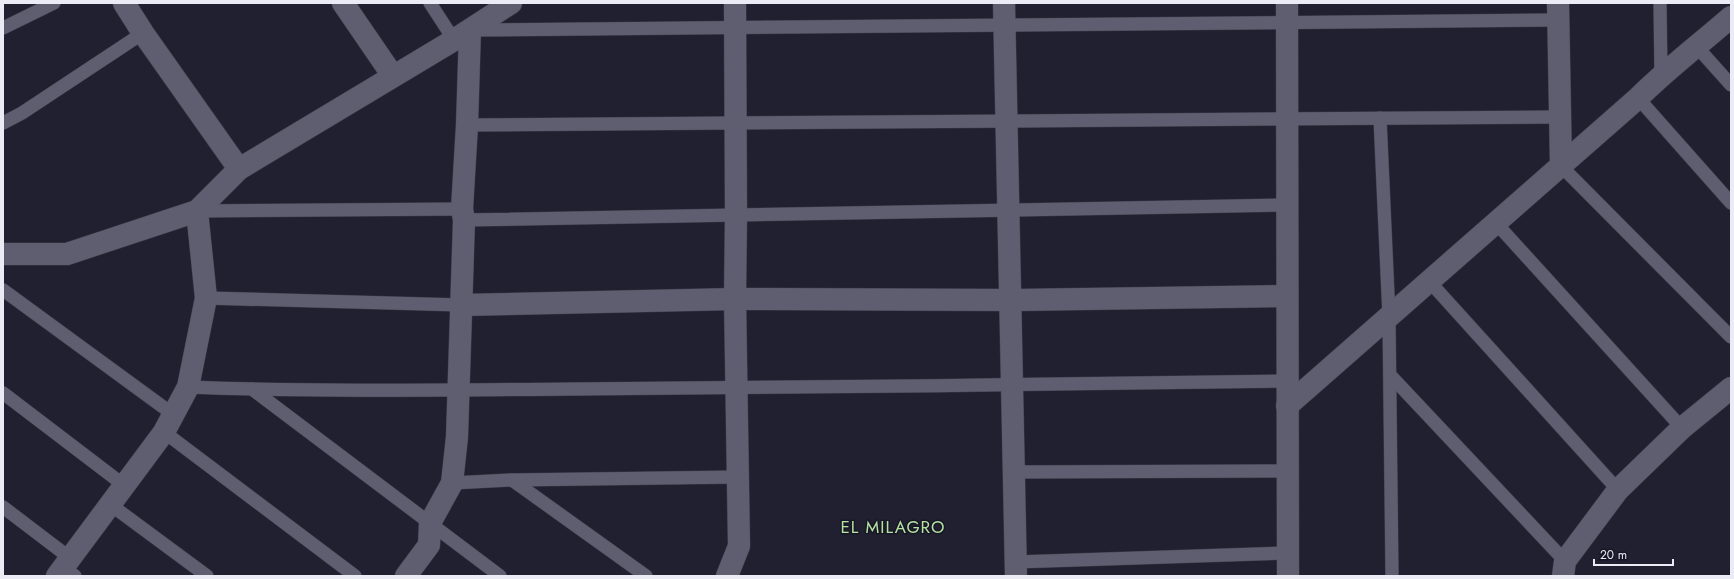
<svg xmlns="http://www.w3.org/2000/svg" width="1734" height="579" viewBox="0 0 1734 579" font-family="Jost,sans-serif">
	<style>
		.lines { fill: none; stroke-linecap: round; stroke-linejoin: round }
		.lane-casing { stroke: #3c3b48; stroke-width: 14 }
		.street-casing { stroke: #3c3b48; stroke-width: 23 }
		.lane { stroke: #5f5e71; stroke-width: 13 }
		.street { stroke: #5f5e71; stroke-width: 22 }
		.labels { text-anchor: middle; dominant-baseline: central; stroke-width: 3; stroke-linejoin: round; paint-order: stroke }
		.neighbourhood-label { font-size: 17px; letter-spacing: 1px; fill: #b3e2a1; stroke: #181626 }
	</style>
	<rect width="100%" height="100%" fill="#212030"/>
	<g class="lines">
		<defs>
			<g id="lane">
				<path d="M430,3L454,40"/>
				<path d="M1660,3L1661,75"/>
				<path d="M3,28L54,3"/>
				<path d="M473,30L1558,20"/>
				<path d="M1697,47L1731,85"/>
				<path d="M1638,98L1731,203"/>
				<path d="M1380,118L1389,317L1392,576"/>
				<path d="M3,123L22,113L143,33"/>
				<path d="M467,125L1560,117"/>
				<path d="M1561,166L1731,337"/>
				<path d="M197,211L462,209"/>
				<path d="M464,220L1287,205"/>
				<path d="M1496,223L1682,428"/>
				<path d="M1429,281L1618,490"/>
				<path d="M3,290L174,415"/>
				<path d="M206,298L461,305"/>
				<path d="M1390,375L1565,561"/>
				<path d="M188,387C317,392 446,390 575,389C812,388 1050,384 1287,381"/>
				<path d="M252,389L500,576"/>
				<path d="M3,393L125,486"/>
				<path d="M164,432L355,576"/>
				<path d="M1014,472L1287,471"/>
				<path d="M512,480L646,576"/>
				<path d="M452,483L512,480L738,477"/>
				<path d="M111,505L207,576"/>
				<path d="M3,507L70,558"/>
				<path d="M1015,562L1288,553"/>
				<path d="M63,567L75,576"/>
			</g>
			<g id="street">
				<path d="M124,3L143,33L239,169"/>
				<path d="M343,3L393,76"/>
				<path d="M1004,3L1016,576"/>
				<path d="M1287,3L1288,576"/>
				<path d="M1558,3L1561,166"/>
				<path d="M3,254H67L197,211L239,169L454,40L511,3"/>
				<path d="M461,305L735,299L1010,300L1287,296"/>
				<path d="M1287,406L1638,98C1667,69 1700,44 1731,17"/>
				<path d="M57,576L164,432L188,387L206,298L197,211"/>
				<path d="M406,576L429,545L430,523L452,483L457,437L464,220L462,209L467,125L470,30"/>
				<path d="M727,576L739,546L735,299L736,215L735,3"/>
				<path d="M1563,576L1565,561L1618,490L1682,428L1731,388"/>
			</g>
		</defs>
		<use href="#lane" class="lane-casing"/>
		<use href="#street" class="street-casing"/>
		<use href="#lane" class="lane"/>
		<use href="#street" class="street"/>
	</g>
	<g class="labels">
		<g class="neighbourhood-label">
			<text x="893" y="527">EL MILAGRO</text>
		</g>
	</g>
	<rect width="1734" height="579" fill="none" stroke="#ebebf6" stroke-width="8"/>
	<path d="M1594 559v6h79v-6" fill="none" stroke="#ebebf6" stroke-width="2"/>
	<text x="1600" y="559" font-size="12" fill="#ebebf6" stroke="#181626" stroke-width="3" paint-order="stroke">20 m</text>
</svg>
